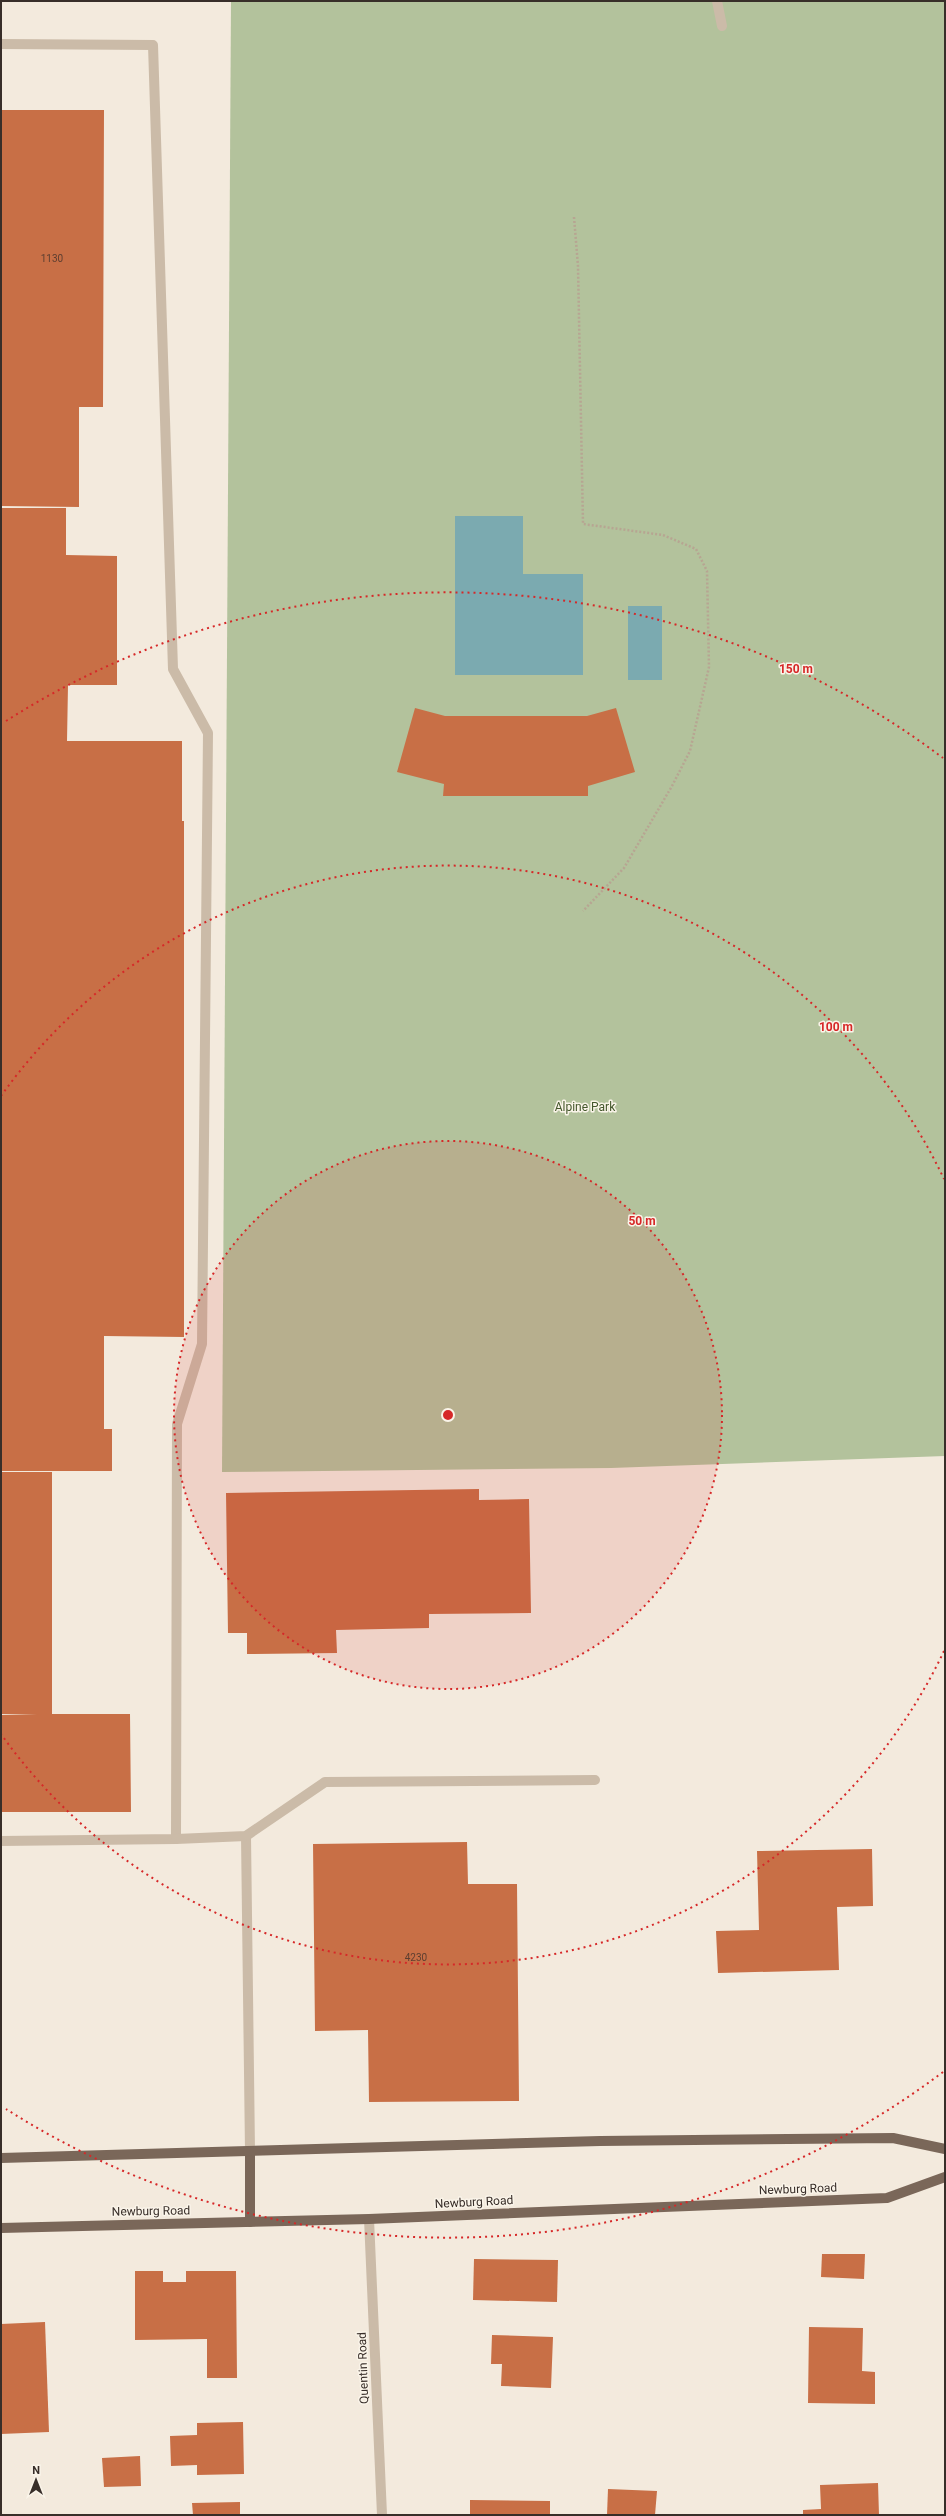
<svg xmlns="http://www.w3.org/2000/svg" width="946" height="2516" viewBox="0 0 946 2516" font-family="Roboto,sans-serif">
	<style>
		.green { fill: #b3c29c }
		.water { fill: #7baab0 }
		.building { fill: #c86f46 }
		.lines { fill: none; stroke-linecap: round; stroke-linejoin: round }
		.path { stroke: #b7a592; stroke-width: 2.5; stroke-dasharray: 2 2; stroke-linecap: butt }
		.minor { stroke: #cbbba8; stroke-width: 10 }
		.major { stroke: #7a6759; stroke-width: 10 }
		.ring { fill: none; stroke: #d62828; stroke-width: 2; stroke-dasharray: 2 4 }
		.labels { text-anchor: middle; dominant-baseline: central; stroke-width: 3; stroke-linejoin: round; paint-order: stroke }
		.number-label { font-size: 10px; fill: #5c3e30 }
		.park-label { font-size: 12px; fill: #44572c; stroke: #faf4e9 }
		.street-label { font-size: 12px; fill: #382e29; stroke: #faf4e9 }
		.centre { fill: #d62828; stroke: #faf4e9; stroke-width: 2 }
		.ring-label { font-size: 12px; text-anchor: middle; font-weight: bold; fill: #d62828; stroke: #faf4e9; stroke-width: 3; stroke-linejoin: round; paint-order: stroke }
	</style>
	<rect width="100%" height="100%" fill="#f3eadd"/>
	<path class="green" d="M231,1H945V1456L611,1468L222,1472Z"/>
	<g class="water">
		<path d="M455,516H523V574H583V675H455Z"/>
		<rect x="628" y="606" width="34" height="74"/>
	</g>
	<g class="building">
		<path d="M1,110H104L103,407H79V507L1,506Z"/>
		<path d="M1,508H66V555L117,556V685H68L67,741H182V821H184V1337L104,1336V1429H112V1471H1Z"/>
		<path d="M415,708L445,716H587L616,708L635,772L588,786V796H443L444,784L397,772Z"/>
		<path d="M1,1472H52V1714H130L131,1812H1V1715L37,1714H1Z"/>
		<path d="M479,1489V1500L529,1499L531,1613L429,1614V1628L336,1630L337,1653L247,1654V1633H228L226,1493Z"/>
		<path d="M467,1842L468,1884H517L519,2101L369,2102L368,2030L315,2031L313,1844Z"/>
		<path d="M872,1849L873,1906L837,1907L839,1970L718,1973L716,1931L759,1930L757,1851Z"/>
		<path d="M822,2254H865L864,2279L821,2277Z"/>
		<path d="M474,2259L558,2260L557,2302L473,2300Z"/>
		<path d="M135,2271H163V2282H186V2271H236L237,2378H207V2339L135,2340Z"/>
		<path d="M45,2322L49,2432L1,2434V2324Z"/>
		<path d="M809,2327L863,2328L862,2371L875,2372V2404L808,2403Z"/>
		<path d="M492,2335L553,2337L551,2388L501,2386L502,2364H491Z"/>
		<path d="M243,2422L244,2474L197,2475V2465L171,2466L170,2436L197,2435V2423Z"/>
		<path d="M140,2456L141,2486L104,2487L102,2458Z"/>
		<path d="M878,2483L879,2515H803V2510L821,2509L820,2485Z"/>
		<path d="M608,2489L657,2491L655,2515H607Z"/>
		<path d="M470,2500L550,2501V2515H470Z"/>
		<path d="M240,2502V2515H193L192,2503Z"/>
	</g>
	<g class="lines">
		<path class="path" d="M574,217L578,266L583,524L663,535L696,549L707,571L709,667L690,751L672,786L624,868L583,911"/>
		<g class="minor">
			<path d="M717,1L722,26"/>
			<path d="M1,44L153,45L173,669L208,733L202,1344L177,1424L176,1839L1,1841"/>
			<path d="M246,1836L250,2151"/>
			<path d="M176,1839L246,1836L325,1782L595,1780"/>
			<path d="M369,2219L382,2515"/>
		</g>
		<g class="major">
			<path d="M250,2151V2222"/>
			<path d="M1,2158L600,2141L893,2138L945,2149"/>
			<path d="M1,2228L369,2219L887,2198L945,2177"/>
		</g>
	</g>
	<circle cx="448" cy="1415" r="274" fill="#d62828" fill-opacity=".12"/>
	<g class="ring">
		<circle cx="448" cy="1415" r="274"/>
		<path d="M944 1651A549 549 0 0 1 1 1734M1 1096A549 549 0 0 1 944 1179"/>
		<path d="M943 2072A823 823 0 0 1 6 2109M6 721A823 823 0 0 1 943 758"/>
	</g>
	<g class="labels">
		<g class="number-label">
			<text x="52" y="258">1130</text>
			<text x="416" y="1957">4230</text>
		</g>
		<g class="park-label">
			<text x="585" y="1107">Alpine Park</text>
		</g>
		<g class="street-label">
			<text transform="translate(798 2189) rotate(-2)">Newburg Road</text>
			<text transform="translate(474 2202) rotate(-3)">Newburg Road</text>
			<text transform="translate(151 2211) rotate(-1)">Newburg Road</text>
			<text transform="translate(363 2368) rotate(-92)">Quentin Road</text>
		</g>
	</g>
	<circle cx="448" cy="1415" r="6" class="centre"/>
	<g class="ring-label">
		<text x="796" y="673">150 m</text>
		<text x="836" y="1031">100 m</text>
		<text x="642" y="1225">50 m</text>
	</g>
	<rect width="946" height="2516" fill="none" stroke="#382e29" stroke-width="4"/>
	<g transform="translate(36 2480)" stroke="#faf4e9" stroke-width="3" paint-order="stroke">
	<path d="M0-3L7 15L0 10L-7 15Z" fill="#382e29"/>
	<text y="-6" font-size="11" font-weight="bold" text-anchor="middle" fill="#382e29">N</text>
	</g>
</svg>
